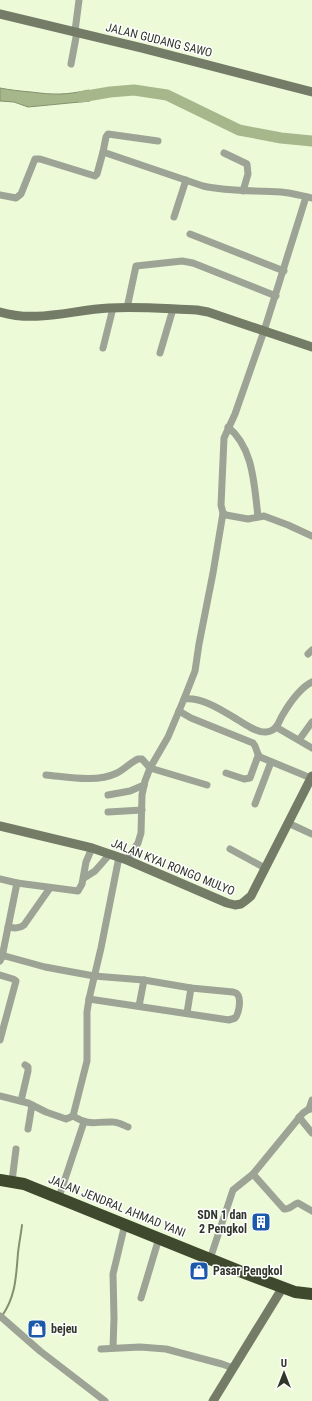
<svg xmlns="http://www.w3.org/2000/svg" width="312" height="1401" viewBox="0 0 312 1401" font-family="'Roboto Condensed',sans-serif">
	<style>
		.water { fill: #a6b88b; stroke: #83916e }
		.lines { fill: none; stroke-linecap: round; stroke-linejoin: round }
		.stream { stroke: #83916e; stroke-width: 2 }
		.river { stroke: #a6b88b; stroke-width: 11 }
		.street { stroke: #9da395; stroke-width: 7 }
		.secondary { stroke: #747c68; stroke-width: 9 }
		.highway { stroke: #3f492e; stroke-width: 12 }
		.labels { text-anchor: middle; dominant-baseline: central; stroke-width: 3; stroke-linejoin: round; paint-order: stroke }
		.street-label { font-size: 12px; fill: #31362a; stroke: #fff }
		.poi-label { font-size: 12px; font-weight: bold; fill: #31362a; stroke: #fff; text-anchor: start }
	</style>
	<rect width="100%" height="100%" fill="#ecfad8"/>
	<path class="water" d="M0,88C10,90 20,91 31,92C54,95 66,95 89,90L95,95L90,101L28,107L14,102L0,101Z"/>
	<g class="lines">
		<path class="stream" d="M2,1316C16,1296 16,1276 18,1253C19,1243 21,1234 22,1225"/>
		<path class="river" d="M81,97L110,92L134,90L167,95L239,130L281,138L312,141"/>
		<g class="street">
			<path d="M75,31L79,0"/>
			<path d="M71,64L77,32"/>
			<path d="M103,152L106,137L108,134L158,141"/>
			<path d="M224,153L247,164L248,174L243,191"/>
			<path d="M0,195L16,198L21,194L35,159H40L95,176L97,174L103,152L203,186C229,192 255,190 281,192C292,193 302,196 312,198"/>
			<path d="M306,197L264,331L235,414L224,438L221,505L223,513L226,515L248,519L264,516L288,525L312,536"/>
			<path d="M174,217L186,180"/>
			<path d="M190,234L284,271"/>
			<path d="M127,308L136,266L182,261L193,263L276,296"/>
			<path d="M103,348L113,308"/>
			<path d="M160,353L173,309"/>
			<path d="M228,427C254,448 254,486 258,516"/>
			<path d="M308,654L312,650"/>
			<path d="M184,699L195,671L199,644L213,573L223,513"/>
			<path d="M179,711L191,718L253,743C257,747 256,753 260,757L311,778"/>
			<path d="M276,727L312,748"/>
			<path d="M299,740L312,722"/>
			<path d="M226,773L244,779L250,778L258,756"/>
			<path d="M46,775C68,777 96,783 117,773C125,769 131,762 138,759H142L150,768L207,785"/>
			<path d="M108,795L130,791L144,785"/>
			<path d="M255,804L271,762"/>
			<path d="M108,812L142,810"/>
			<path d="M288,823L312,834"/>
			<path d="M230,849L265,868"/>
			<path d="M127,860L138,843L141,833L142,795L145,781L150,768L168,737L184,699C203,697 223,711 238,720C245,724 257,733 266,732C269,732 274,730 276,727C279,724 280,719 282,716C289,704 300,688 312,682"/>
			<path d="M84,878L95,871L110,854"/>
			<path d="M0,879L17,883"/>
			<path d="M8,927C14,928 19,929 24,925L50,888"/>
			<path d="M2,957L17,883L78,891L82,884L86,862L92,848"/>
			<path d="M0,961L2,957L5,956L45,967L94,976L144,980L191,988L233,992C236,993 237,993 238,995C241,1000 239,1014 235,1018C233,1019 231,1019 229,1020L89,999"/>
			<path d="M0,975L13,979L16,981L0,1040"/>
			<path d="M139,1006L144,980"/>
			<path d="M187,1013L191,988"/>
			<path d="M0,1096L28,1103L46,1112L66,1119L73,1116L87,1061V1012L89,999L101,948L119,857"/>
			<path d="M21,1101L28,1071V1067L25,1065"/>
			<path d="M309,1109L312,1100"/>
			<path d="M73,1116C92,1127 94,1121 113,1122C118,1122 123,1125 128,1127"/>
			<path d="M299,1117L312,1133"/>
			<path d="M28,1129L32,1105"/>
			<path d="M253,1174L284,1209C290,1210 293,1204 298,1203L312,1211"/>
			<path d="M12,1181L16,1149"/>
			<path d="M59,1197L84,1122"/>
			<path d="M210,1259L233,1190L253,1174L303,1113L309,1109H312"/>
			<path d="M141,1298L159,1238"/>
			<path d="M0,1316L40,1351L105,1401"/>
			<path d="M113,1348L114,1318L113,1274L125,1224"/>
			<path d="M101,1349L140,1347L166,1349L222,1364L233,1368"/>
		</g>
		<g class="secondary">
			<path d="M0,14L142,48L312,92"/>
			<path d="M0,312C36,323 72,310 109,308C138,306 168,309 197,310L208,312L312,347"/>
			<path d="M0,826L92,848L127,860L227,903L235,905L241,904L245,901L251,896L312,776"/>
			<path d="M213,1401L283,1287"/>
		</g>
		<path class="highway" d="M0,1180L24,1184L247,1274L295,1292L312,1294"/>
	</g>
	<defs>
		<symbol id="building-square" viewBox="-11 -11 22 22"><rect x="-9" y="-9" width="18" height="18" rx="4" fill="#1d59aa" stroke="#fff"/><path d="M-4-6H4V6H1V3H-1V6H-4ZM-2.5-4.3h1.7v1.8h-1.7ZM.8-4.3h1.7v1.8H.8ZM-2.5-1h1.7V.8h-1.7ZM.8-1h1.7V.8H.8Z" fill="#fff"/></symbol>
		<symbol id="shop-square" viewBox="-11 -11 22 22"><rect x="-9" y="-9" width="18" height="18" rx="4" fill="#1d59aa" stroke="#fff"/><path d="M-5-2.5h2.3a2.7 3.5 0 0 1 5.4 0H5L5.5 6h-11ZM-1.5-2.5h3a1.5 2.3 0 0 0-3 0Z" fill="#fff"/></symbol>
	</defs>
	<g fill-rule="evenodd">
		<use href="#building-square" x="250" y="1211" width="22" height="22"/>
		<use href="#shop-square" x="188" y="1260" width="22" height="22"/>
		<use href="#shop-square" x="26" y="1318" width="22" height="22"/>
	</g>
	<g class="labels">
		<g class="street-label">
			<text transform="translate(159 40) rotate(14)">JALAN GUDANG SAWO</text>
			<text transform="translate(173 867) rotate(22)">JALAN KYAI RONGO MULYO</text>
			<text transform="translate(117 1206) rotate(22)">JALAN JENDRAL AHMAD YANI</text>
		</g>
		<g class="poi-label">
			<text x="247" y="1215" text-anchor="end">SDN 1 dan<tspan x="247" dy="14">2 Pengkol</tspan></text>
			<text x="213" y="1271">Pasar Pengkol</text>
			<text x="51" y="1329">bejeu</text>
		</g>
	</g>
	<g transform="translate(284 1373)" stroke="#ffffff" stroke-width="3" paint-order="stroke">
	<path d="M0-3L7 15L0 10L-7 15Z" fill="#31362a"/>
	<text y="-6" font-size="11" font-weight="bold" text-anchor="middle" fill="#31362a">U</text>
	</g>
</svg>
